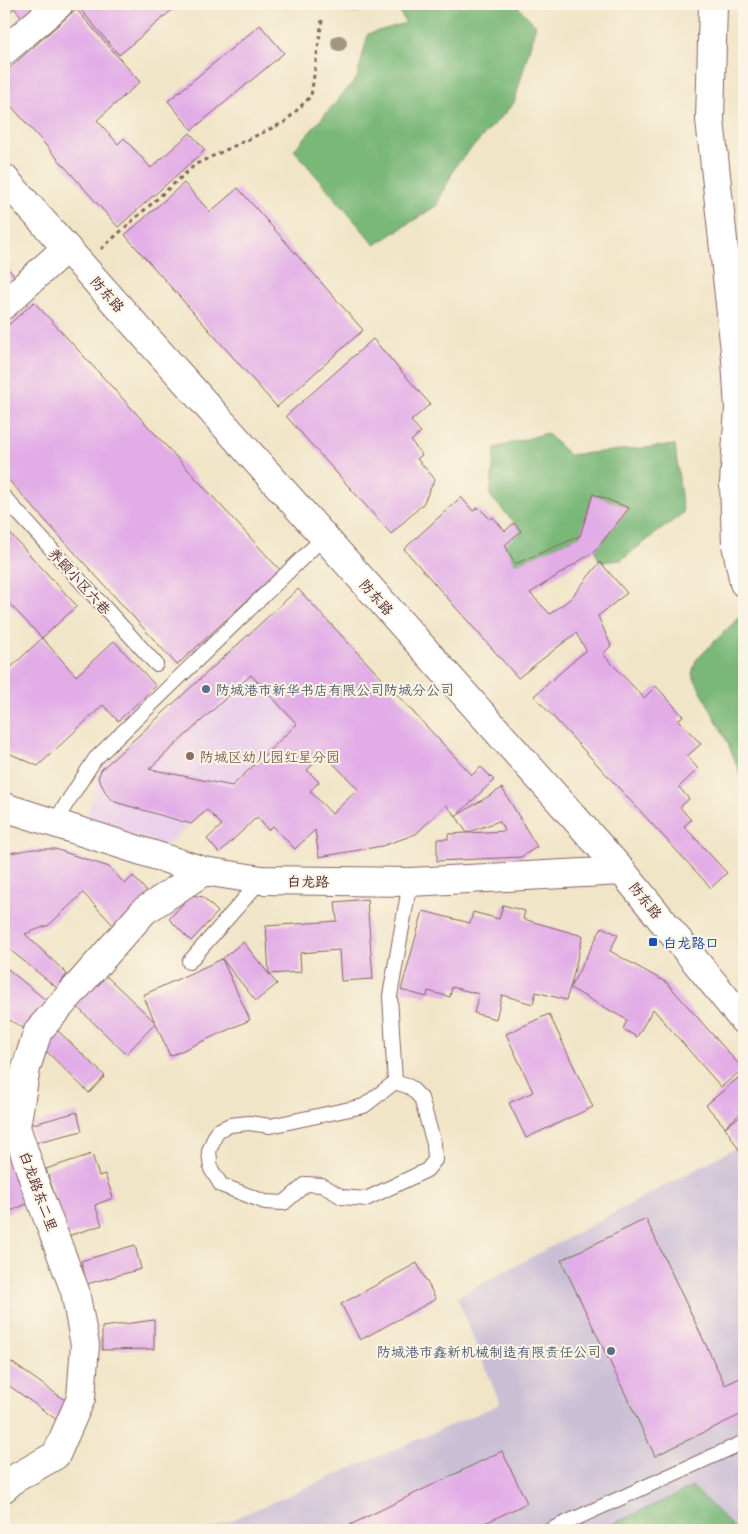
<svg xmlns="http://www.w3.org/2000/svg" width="748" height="1534" viewBox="0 0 748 1534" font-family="Mali,'LXGW WenKai TC',sans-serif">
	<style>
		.built { fill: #ebd1eb }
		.industrial { fill: #cbbfd5 }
		.forest { fill: #7ab879; stroke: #626c52 }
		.building { fill: #e2ade7; fill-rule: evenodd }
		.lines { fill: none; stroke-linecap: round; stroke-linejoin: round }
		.lane-casing { stroke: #846462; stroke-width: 16 }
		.street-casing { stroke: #846462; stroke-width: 30 }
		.secondary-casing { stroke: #846462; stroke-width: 30 }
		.primary-casing { stroke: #846462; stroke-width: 30 }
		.path { stroke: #846462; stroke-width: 3; stroke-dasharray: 4 4; stroke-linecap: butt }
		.lane { stroke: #fff; stroke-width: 14 }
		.street { stroke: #fff; stroke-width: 28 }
		.secondary { stroke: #fff; stroke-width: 28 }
		.primary { stroke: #fff; stroke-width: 28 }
		.tree { fill: #a19682 }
		.service-dot { fill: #5c6f8a; stroke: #fcf5e5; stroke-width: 2 }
		.education-dot { fill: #8d6e63; stroke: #fcf5e5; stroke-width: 2 }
		.transit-dot { fill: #1a4fb4; stroke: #fcf5e5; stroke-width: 2 }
		.labels { text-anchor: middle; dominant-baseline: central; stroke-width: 4; stroke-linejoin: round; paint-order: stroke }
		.street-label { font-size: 14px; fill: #4a1f2b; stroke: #fcf5e5 }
		.service-label { font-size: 14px; fill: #4e5e75; stroke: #fcf5e5; text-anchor: start }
		.education-label { font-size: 14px; fill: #785e54; stroke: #fcf5e5; text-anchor: start }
		.transit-label { font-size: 14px; fill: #164399; stroke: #fcf5e5; text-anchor: start }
	</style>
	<rect width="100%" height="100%" fill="#fcf5e5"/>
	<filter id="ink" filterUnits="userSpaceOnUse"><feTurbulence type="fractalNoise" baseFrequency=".02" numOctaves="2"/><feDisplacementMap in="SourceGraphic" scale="10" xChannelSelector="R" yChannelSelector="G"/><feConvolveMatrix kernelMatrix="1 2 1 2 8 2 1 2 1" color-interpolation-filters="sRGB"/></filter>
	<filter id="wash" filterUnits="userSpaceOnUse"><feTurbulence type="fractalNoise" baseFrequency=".0096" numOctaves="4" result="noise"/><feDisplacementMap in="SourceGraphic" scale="20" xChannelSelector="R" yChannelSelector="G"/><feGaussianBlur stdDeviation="1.12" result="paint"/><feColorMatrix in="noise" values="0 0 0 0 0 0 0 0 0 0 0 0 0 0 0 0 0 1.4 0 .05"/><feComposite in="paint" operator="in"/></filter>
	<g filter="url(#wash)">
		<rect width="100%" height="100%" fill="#f0e5c7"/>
		<path class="built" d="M230,653L297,724L165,847L86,820L101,770Z"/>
		<g class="industrial">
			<path d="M737,1147L744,1158V1530H208L500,1404L457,1297Z"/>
			<path d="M4,1258L13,1277L9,1326L4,1340Z"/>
		</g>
		<g class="forest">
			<path d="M395,4H515L536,25L514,103L456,165L436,206L375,245L294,150L357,78L368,34L406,23Z"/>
			<path d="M547,433L569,455L675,445L683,513L621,560L600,562L595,551L629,508L593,494L580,536L515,564L505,545L521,530L490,496L495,448Z"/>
			<path d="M740,616L744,617V783L727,741L692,674L696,660Z"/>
			<path d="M693,1487L736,1530H600Z"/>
		</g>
		<g id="blocks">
			<g class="building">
				<path d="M4,4H38L23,18L14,8L4,17Z"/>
				<path d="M86,4H179L119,55L80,9Z"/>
				<path d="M279,4H366V10L279,5Z"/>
				<path d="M76,9L140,82L97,120L118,144L124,138L151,168L190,133L205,150L118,227L4,98V73Z"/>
				<path d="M260,25L284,53L192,130L168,101Z"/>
				<path d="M184,183L210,212L238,188L363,330L277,407L125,235Z"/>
				<path d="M4,264L16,278L4,289Z"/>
				<path d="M34,302L280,570L177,665L4,475V329Z"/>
				<path d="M373,339L430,404L411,421L421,432L411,441L422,455L417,459L435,479L423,504L391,534L286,416Z"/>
				<path d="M593,494L629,508L595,551L530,593L550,614L571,598L600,562L627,593L598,616L611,646L603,654L644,698L656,686L683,716L678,720L701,744L687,756L698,769L679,787L689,799L680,807L691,820L684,826L727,873L711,888L534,696L586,650L576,633L518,678L404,549L461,497L473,511L478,507L490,519L493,517L505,531L514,523L521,531L505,545L515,564L580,536Z"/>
				<path d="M4,527L77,606L42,638L4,598Z"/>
				<path d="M298,589L472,775L481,767L494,780L456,816L446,805L416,834L382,846L319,857L315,830L295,849L273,826L268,830L257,817L219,853L207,839L222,825L207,810L191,824L115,802L107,795L98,778L101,770ZM251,675L297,724L232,786L149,769ZM324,754L358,789L332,814L310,791L319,782L307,770Z"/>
				<path d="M42,638L76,676L114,641L156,686L118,721L103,705L38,766L4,751V674Z"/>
				<path d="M502,788L537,847L521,857L437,861V839H448V834L505,831L499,821L467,833L456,816Z"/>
				<path d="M33,849H55L109,867L125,884L133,876L150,895L116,928L83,893L49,925L25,934L67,974L57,988L4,945V854Z"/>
				<path d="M191,895L203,897L218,912L191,941L169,919Z"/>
				<path d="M367,899L373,979L341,981L339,950L300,953L301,972L269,974L266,926L337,921L335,902Z"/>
				<path d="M503,905L525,911L523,919L583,936L570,988L602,927L618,935L610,951L667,983L743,1069L721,1087L653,1009L637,1037L623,1029L627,1020L570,988L566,1000L536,992L533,1004L502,995L496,1019L474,1013L479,994L452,987L450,997L428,991L427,997L401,990L423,911L470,923L473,912L499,919Z"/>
				<path d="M243,942L277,984L256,1001L222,959Z"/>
				<path d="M222,959L250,1020L170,1056L143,995Z"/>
				<path d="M4,966L47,1001L35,1014L25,1029L4,1017Z"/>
				<path d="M103,973L156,1023L126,1054L74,1004Z"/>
				<path d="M549,1014L593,1107L526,1138L509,1103L533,1092L506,1034Z"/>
				<path d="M53,1026L105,1076L89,1093L38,1043Z"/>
				<path d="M744,1073V1110L725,1127L706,1105Z"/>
				<path d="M77,1112L82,1131L34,1143L30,1125Z"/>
				<path d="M744,1114V1158L725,1127Z"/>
				<path d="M6,1137L12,1159L31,1202L4,1214V1138Z"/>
				<path d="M92,1154L99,1176L105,1174L113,1198L95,1205L102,1225L68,1236L46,1169Z"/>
				<path d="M646,1219L725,1385L744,1376V1413L655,1456L561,1260Z"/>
				<path d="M135,1245L141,1269L87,1284L81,1261Z"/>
				<path d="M417,1263L436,1299L360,1340L341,1304Z"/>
				<path d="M154,1320V1349L102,1350V1327Z"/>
				<path d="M7,1359L69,1403L57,1420L4,1382V1363Z"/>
				<path d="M502,1451L527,1503L471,1530H353L350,1525Z"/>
			</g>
		</g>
	</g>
	<g filter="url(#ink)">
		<use href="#blocks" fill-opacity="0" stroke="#846462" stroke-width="1"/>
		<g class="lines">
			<defs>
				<g id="lane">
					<path d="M4,497L156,664"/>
					<path d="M54,823L95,759L324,537"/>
					<path d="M189,962L261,880"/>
					<path d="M395,1082L410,1087L421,1098L434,1144L435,1160L427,1170L366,1199L342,1197L322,1185L306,1184L284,1203L265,1202L221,1185L211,1169L209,1151L217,1131L230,1125L249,1123L270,1126L364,1106L395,1082L390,996L410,882"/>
					<path d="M550,1530L744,1442"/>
				</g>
				<g id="street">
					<path d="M713,4L710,120L736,360L739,409L734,483L736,544L744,583"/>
					<path d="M4,51L59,4"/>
					<path d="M4,305L66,248"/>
					<path d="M4,1488L14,1479L56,1455L81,1398L85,1345L75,1291L35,1184L16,1127L26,1068L38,1031L144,911L204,871"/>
				</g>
				<path id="secondary" d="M4,807L204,871L261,880L410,882L622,871"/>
				<path id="primary" d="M4,178L622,871L744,1021"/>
			</defs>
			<use href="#lane" class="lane-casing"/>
			<use href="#street" class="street-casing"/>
			<use href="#secondary" class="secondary-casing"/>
			<use href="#primary" class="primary-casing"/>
			<path class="path" d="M101,249L196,164L285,122L311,96L322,20"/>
			<use href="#lane" class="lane"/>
			<use href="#street" class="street"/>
			<use href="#secondary" class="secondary"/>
			<use href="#primary" class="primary"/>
		</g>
		<circle class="tree" cx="339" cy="43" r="8"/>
	</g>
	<g class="service-dot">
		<circle cx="206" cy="689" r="5"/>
		<circle cx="611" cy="1351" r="5"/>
	</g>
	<circle class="education-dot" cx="190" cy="756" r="5"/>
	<rect class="transit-dot" x="648" y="937" width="10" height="10" rx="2.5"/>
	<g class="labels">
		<g class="street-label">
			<text transform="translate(108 294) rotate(48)">防东路</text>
			<text transform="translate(80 581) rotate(48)">养颐小区六巷</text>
			<text transform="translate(377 597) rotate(48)">防东路</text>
			<text transform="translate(308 881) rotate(1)">白龙路</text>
			<text transform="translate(646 900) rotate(51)">防东路</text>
			<text transform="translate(39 1191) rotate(70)">白龙路东二里</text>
		</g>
		<g class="service-label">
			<text x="216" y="689">防城港市新华书店有限公司防城分公司</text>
			<text x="601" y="1351" text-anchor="end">防城港市鑫新机械制造有限责任公司</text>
		</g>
		<g class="education-label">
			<text x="200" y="756">防城区幼儿园红星分园</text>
		</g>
		<g class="transit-label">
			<text x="663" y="942">白龙路口</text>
		</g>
	</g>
	<rect width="748" height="1534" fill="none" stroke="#fcf5e5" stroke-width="20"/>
</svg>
